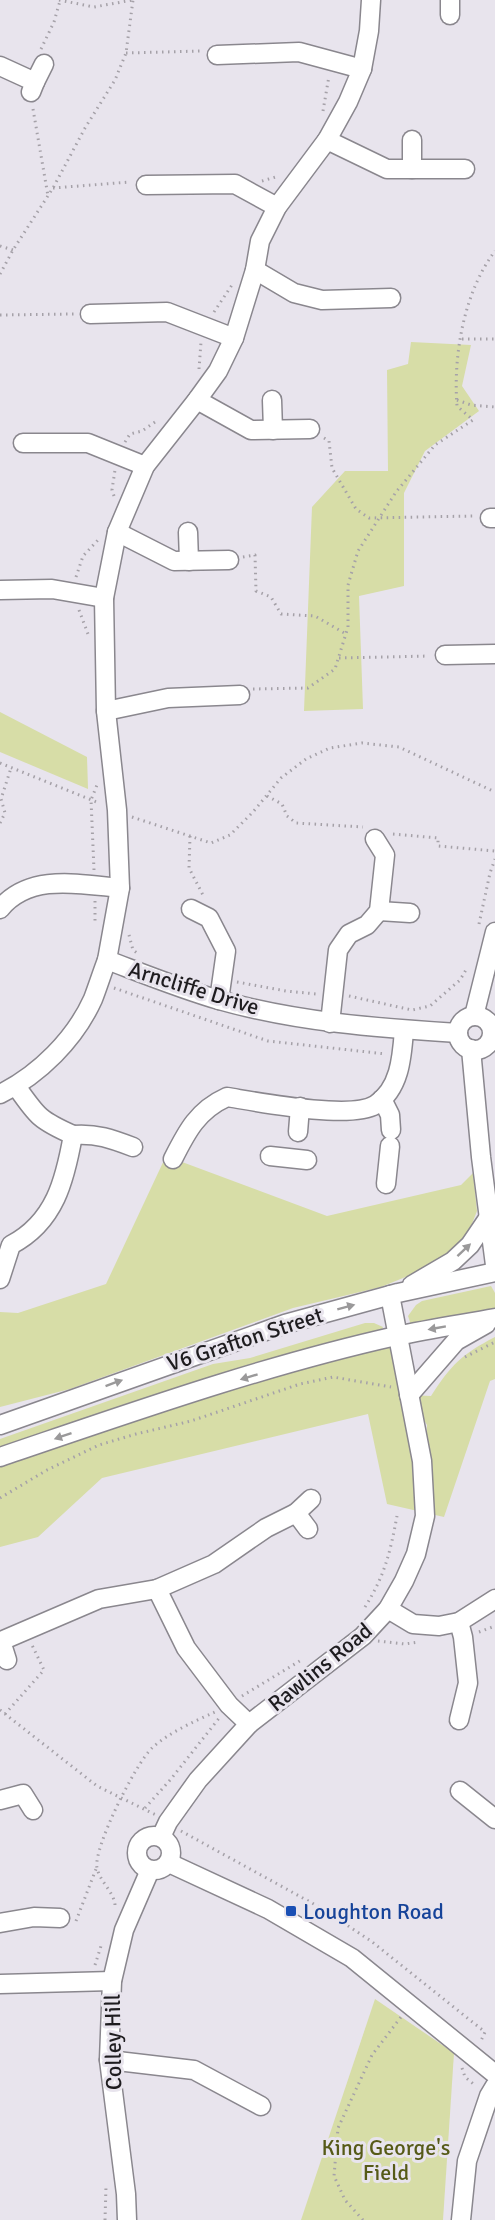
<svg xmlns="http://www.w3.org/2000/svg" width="495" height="2220" viewBox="0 0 495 2220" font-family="Signika,sans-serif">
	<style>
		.green { fill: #d7dda7; fill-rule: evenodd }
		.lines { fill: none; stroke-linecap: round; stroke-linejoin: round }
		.minor-casing { stroke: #8a878e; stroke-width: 21 }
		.path { stroke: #a5a1a8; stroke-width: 3; stroke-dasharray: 1.5 4.5; stroke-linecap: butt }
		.minor { stroke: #fff; stroke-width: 18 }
		.oneway { fill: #9a999a }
		.transit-dot { fill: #1a4fb4; stroke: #e8e4ed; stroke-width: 2 }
		.labels { text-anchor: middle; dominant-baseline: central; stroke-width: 6; stroke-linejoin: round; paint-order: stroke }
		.street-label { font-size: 22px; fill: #1e1c1f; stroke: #e8e4ed }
		.transit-label { font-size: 22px; fill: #164399; stroke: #e8e4ed; text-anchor: start }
		.park-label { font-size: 22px; fill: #565a17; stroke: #e8e4ed }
	</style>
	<rect width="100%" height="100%" fill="#e8e4ed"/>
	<g class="green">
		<path d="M411,342L471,345L462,386L479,411L425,451L404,493V586L359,596L363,709L304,711L312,507L345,471H388L387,370L408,364Z"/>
		<path d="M0,712L87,757L88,789L0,752Z"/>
		<path d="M166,1156L327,1216L461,1185L473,1173L477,1211L468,1234L446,1256L425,1269L381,1287L293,1308L70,1389L0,1407V1312L18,1313L106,1284Z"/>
		<path d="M491,1286L495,1293V1309L411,1325L408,1316L416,1305L422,1301Z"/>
		<path d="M365,1323H374L383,1327L381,1332L0,1450V1439L213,1364L250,1358Z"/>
		<path d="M397,1336L409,1395L431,1396C451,1365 462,1354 495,1337V1379L490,1381L444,1517L387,1504L368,1414L102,1478L38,1537L0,1547V1457ZM410,1397L427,1425L423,1477Z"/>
		<path d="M375,1999L454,2053L443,2220H301Z"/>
	</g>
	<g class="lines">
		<defs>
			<g id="minor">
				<path d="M371,0L369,31L362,69L348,102L327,140L277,207L260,241L255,270L234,338L218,371L197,400L145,466L117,532L104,598L106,711L117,810L120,888L107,960C144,974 181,989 219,1000C297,1022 377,1028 458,1033"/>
				<path d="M450,0V15"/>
				<path d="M217,55L299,52L362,69"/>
				<path d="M0,66L35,82L31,92"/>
				<path d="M35,82L44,64"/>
				<path d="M327,140L387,169H465"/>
				<path d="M412,140V169"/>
				<path d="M146,185L235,184L277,207"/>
				<path d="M255,270L294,293L322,300L391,298"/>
				<path d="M90,314L167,312L234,338"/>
				<path d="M197,400L251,430L310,429"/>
				<path d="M272,400L273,430"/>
				<path d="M23,443H88L145,466"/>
				<path d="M490,518H495"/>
				<path d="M117,532L174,561L229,560"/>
				<path d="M188,532L189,561"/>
				<path d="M0,590L52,589L104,598"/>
				<path d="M445,655L495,654"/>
				<path d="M106,711L168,698L240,695"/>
				<path d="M0,909C29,873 79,884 120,888"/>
				<path d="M191,909L209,918L226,951L219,1000"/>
				<path d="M379,911L410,913"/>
				<path d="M474,1016L495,932"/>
				<circle cx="475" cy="1033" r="17"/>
				<path d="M330,1023L338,950L349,934L367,925L379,911L385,855L375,839"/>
				<path d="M471,1049L481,1157L495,1265"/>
				<path d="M0,1094C39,1075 75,1039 93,999C98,986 102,973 107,960"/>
				<path d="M382,1099L390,1115L391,1130"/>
				<path d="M298,1132L300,1107"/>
				<path d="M73,1135C96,1133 112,1139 133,1147"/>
				<path d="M270,1156L307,1160"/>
				<path d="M173,1159C187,1131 198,1110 227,1097C258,1102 350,1120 375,1105C400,1089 402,1057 404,1030"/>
				<path d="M386,1184L390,1146"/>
				<path d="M0,1279L11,1245C55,1222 65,1180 73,1135C39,1120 37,1116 16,1086"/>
				<path d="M412,1285L453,1261L470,1245L489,1217"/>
				<path d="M409,1395L456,1341L486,1324"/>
				<path d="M0,1425L285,1324L398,1293L495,1272"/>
				<path d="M0,1457C130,1413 262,1366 396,1336C429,1329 462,1324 495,1318"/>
				<path d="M296,1513L308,1529"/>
				<path d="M157,1589L186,1648L229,1705L249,1724"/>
				<path d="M388,1609L413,1624L439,1626L459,1622L495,1599"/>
				<path d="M7,1660L1,1641L99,1599L157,1589L214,1564L266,1528L296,1513L311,1499"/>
				<path d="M459,1720L468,1683L463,1637L459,1622"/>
				<path d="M460,1791L495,1819"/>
				<path d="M0,1800L23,1794L33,1810"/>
				<circle cx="154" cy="1853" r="17"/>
				<path d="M161,1837L168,1822L198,1780L249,1724L363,1636L388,1609L404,1581L416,1554L425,1516L422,1461L390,1295"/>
				<path d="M169,1863L268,1909L352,1958L495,2074"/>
				<path d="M0,1923L34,1917L60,1918"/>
				<path d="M0,1984L112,1981"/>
				<path d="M109,2060L194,2070L261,2106"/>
				<path d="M127,2220L126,2194L109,2060L112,1981L124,1930L150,1870"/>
				<path d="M461,2220L467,2161L489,2096L495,2086"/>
			</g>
		</defs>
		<use href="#minor" class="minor-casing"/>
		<g class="path">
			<path d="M59,0L94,7L133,0"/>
			<path d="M41,49L54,22L60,1"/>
			<path d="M126,53L201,51"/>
			<path d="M33,109L48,196"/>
			<path d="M323,111L329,76"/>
			<path d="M262,181L279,176"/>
			<path d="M53,188L130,182"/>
			<path d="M0,246L13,250"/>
			<path d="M0,274L13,250L53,188L85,128L115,80L126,53L133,0"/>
			<path d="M214,312L232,285"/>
			<path d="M0,315L74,314"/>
			<path d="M462,339H495"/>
			<path d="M199,369L201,342"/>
			<path d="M457,400L471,405L495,407"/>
			<path d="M324,438L329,441L332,468L356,509L369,518L473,516"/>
			<path d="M125,442L130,434L142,431L158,420"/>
			<path d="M114,496L112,490L115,470"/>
			<path d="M243,557L255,555L256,591L271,597L281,614L315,616L346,634"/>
			<path d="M76,577L83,556L98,540"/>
			<path d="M79,610L88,634"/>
			<path d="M339,658L429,656"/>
			<path d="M253,689L308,688L335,669L348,627V585L358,551L396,492L435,445L473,420L457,406C453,355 464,292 495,251"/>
			<path d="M0,763L99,803"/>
			<path d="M267,796L282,804L287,816L296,823L363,827"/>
			<path d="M132,817L211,843L230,835L253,812L281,778L306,759L330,748L362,743L399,747L495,792"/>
			<path d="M0,823L5,813L1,799L11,768"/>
			<path d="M393,834L438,838V846L495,851"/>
			<path d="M190,836L189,868L204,897"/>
			<path d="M94,870L91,800L97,785"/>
			<path d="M95,901V921"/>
			<path d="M479,924L490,873L495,859"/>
			<path d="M129,935L133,950L137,953"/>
			<path d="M237,982L286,991L316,994"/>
			<path d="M114,988L268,1041L386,1054"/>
			<path d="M349,996L412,1010L430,1006L460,980L467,968"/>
			<path d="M465,1357L495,1342"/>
			<path d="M0,1498L47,1470L99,1445L136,1434L191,1421L300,1384L333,1377L391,1387"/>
			<path d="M365,1607C385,1575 390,1553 397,1516"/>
			<path d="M479,1632L495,1626"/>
			<path d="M378,1641L405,1644L419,1642"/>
			<path d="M242,1696L303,1659"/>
			<path d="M0,1710L97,1786L156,1815"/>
			<path d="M5,1714L44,1670L32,1645"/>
			<path d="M145,1808L171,1779L220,1717"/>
			<path d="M181,1831L321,1908L371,1941L485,2032L480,2043"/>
			<path d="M115,1905C114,1892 100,1882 97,1868C93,1848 136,1763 152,1748C168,1733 195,1721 215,1712"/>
			<path d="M76,1921L96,1869"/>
			<path d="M95,1965L101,1946"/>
			<path d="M462,2068L465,2077L476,2086"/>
			<path d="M105,2220L106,2186"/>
			<path d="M363,2220L345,2200L334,2176L338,2128L372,2055L401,2017"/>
		</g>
		<use href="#minor" class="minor"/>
	</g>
	<defs><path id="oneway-solid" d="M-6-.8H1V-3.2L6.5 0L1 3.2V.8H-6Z" transform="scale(1.5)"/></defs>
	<g class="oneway">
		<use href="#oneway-solid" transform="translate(464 1250) rotate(-43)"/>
		<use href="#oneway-solid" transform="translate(346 1307) rotate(-15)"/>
		<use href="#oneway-solid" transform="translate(437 1328) rotate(170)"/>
		<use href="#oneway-solid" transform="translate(249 1377) rotate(163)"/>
		<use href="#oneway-solid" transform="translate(114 1383) rotate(-20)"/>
		<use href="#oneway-solid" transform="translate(63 1436) rotate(161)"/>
	</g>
	<rect class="transit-dot" x="285" y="1905" width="12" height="12" rx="3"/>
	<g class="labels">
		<g class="street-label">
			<text transform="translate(194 988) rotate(17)">Arncliffe Drive</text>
			<text transform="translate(245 1339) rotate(-18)">V6 Grafton Street</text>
			<text transform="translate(320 1667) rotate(-39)">Rawlins Road</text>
			<text transform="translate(113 2042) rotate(-91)">Colley Hill</text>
		</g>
		<g class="transit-label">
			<text x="303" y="1911">Loughton Road</text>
		</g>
		<g class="park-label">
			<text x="386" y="2147">King George's<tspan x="386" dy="25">Field</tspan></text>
		</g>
	</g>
</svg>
